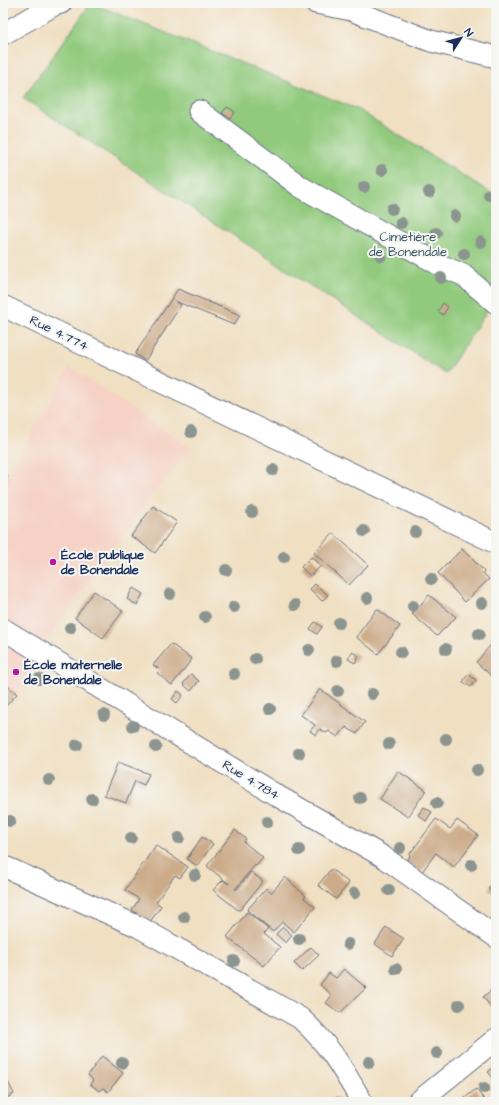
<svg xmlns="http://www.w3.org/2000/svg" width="499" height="1105" viewBox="0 0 499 1105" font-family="'Architects Daughter',sans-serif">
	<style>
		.built { fill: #f6d1c5 }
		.green { fill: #91ca7d; stroke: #567c6e }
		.building { fill: #ccab89 }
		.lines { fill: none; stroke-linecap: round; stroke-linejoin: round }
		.minor-casing { stroke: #666d81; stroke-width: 23 }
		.minor { stroke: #fff; stroke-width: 21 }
		.tree { fill: #8b948f }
		.poi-dot { fill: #b5179e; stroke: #f6f6f2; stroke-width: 1.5 }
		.labels { text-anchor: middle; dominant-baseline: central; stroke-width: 4; stroke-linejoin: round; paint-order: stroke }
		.park-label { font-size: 13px; fill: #385666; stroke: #f6f6f2 }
		.street-label { font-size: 13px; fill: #1b2f5e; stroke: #f6f6f2 }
		.poi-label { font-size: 13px; font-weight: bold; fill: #1b2f5e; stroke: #f6f6f2; text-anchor: start }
	</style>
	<rect width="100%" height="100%" fill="#f6f6f2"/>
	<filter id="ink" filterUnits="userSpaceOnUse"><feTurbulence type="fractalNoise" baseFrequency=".025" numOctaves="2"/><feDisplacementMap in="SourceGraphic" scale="8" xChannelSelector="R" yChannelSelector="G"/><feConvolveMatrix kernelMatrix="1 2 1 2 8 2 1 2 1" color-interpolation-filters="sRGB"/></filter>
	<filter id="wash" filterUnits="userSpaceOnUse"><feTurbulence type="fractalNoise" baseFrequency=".012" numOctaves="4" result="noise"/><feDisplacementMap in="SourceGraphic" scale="16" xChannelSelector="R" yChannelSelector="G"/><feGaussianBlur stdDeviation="0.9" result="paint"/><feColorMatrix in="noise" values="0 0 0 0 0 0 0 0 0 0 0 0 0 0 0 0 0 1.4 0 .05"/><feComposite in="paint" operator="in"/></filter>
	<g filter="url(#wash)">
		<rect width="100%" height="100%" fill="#f0dfc1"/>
		<path class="built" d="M69,367L191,448L151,496L40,650L17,694L3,709V474L8,476Z"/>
		<path class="green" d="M91,3L357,109L496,196V297L446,374L23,98Z"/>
		<g id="blocks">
			<g class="building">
				<path d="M227,107L235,112L230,118L222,113Z"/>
				<path d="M178,289L240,315L234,325L175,301L181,305L145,361L135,354Z"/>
				<path d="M443,303L448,307L443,315L438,311Z"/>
				<path d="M3,474L8,476L3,485Z"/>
				<path d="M153,506L177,522L155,553L131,536Z"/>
				<path d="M333,533L368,565L349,585L314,553Z"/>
				<path d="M462,549L484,571L483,573L489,579L465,602L438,573Z"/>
				<path d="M311,557L321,566L310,576L301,567Z"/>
				<path d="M315,584L328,595L322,601L310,589Z"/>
				<path d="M133,588L143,594L137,605L127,599Z"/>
				<path d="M94,591L123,611L103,638L75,618Z"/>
				<path d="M429,595L456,617L437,636L412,614Z"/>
				<path d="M377,609L400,626L378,654L356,637Z"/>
				<path d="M315,622L322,627L317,634L310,629Z"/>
				<path d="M496,639V680L476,662Z"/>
				<path d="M171,644L192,659L172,685L157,673L160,670L153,665Z"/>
				<path d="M352,652L359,656L355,663L348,659Z"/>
				<path d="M191,674L199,681L191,691L183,684Z"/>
				<path d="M468,674L476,680L471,687L463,682Z"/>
				<path d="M3,682L17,694L3,709Z"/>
				<path d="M320,689L365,722L357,734L346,727L338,737L329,731L326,733L320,729L316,735L310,731L315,725L301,715Z"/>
				<path d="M178,691L183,695L177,703L172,699Z"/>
				<path d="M118,762L149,774L144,785L135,781L126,803L104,795Z"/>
				<path d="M398,771L426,790L408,817L380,799Z"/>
				<path d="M424,807L432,812L426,821L418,815Z"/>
				<path d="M436,819L450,829L457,820L478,835L454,867L436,853L421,873L406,862L410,856L409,855Z"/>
				<path d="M235,830L246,839L244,842L263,858L256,866L255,865L235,889H237L251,872L263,881L240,910H238L213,890L223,880L229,884L207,866Z"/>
				<path d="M202,837L213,844L197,866L187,859Z"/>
				<path d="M156,845L188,867L180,878L175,875L156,902L161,906L150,922L132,910L139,899L125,890Z"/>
				<path d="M496,861V871L491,866Z"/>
				<path d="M331,869L349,883L336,899L318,885Z"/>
				<path d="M285,877L306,896L304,898L315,907L294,932L282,922L273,932L247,910L266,888L271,893Z"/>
				<path d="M496,879V896L488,889Z"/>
				<path d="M247,912L268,929L264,934L280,947L264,966L227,937Z"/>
				<path d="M283,927L292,935L286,943L276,934Z"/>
				<path d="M386,927L404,939L392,956L375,944Z"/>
				<path d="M311,947L319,955L302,971L294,963Z"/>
				<path d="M344,969L366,988L340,1013L326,1003L332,995L320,985L329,973L336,978Z"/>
				<path d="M496,986V1013L483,997Z"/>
				<path d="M102,1056L123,1073L108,1092L103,1088L99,1091L90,1084L93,1080L88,1075Z"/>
				<path d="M496,1065V1081L488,1072Z"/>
				<path d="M3,1072L14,1094L3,1100Z"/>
				<path d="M476,1089L486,1102H460Z"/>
				<path d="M338,1097L340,1102H327Z"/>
			</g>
		</g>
	</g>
	<g filter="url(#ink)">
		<use href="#blocks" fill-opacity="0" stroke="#666d81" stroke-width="1"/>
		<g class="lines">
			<defs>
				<g id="minor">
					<path d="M316,3L351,10L431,41L496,57"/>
					<path d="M3,34L54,5L61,3"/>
					<path d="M199,111L301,187L440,265L463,275L496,303"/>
					<path d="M3,306L496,543"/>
					<path d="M3,629L276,795L382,856L496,937"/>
					<path d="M3,866L139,927L300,1018C330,1045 342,1068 362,1102"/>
					<path d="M418,1102L496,1039"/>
				</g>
			</defs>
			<use href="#minor" class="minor-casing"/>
			<use href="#minor" class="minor"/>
		</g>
		<g class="tree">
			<circle cx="382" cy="170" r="6"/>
			<circle cx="364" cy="187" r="6"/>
			<circle cx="429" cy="192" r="6"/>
			<circle cx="489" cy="195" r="6"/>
			<circle cx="392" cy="209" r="6"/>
			<circle cx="455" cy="216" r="6"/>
			<circle cx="401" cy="223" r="6"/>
			<circle cx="436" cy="233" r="6"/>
			<circle cx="481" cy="242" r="6"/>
			<circle cx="464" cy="254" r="6"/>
			<circle cx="381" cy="256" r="6"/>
			<circle cx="441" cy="278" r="6"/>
			<circle cx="191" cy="432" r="6"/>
			<circle cx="273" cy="470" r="6"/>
			<circle cx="252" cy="512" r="6"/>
			<circle cx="364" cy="531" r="6"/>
			<circle cx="415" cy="532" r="6"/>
			<circle cx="284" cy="557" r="6"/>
			<circle cx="226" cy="570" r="6"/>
			<circle cx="431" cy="579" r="6"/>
			<circle cx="170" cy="594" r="6"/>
			<circle cx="367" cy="598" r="6"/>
			<circle cx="482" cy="603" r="6"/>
			<circle cx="295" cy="605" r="6"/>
			<circle cx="413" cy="606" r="6"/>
			<circle cx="234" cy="607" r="6"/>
			<circle cx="205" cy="617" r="6"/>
			<circle cx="339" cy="623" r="6"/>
			<circle cx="70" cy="628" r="6"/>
			<circle cx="479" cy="634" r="6"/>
			<circle cx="446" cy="649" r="6"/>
			<circle cx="309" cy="650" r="6"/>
			<circle cx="401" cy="652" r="6"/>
			<circle cx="255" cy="659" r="6"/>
			<circle cx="337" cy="661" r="6"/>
			<circle cx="234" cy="674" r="6"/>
			<circle cx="39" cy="679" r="6"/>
			<circle cx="338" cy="691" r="6"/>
			<circle cx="372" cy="694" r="6"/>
			<circle cx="270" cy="709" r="6"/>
			<circle cx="104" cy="715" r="6"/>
			<circle cx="133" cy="726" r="6"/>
			<circle cx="446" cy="739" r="6"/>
			<circle cx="389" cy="744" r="6"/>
			<circle cx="77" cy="745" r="6"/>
			<circle cx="156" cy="747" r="6"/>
			<circle cx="299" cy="753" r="6"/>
			<circle cx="477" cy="770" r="6"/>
			<circle cx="49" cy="780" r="6"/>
			<circle cx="360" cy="798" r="6"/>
			<circle cx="92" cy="799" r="6"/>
			<circle cx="437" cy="803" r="6"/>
			<circle cx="10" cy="821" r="6"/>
			<circle cx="267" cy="822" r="6"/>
			<circle cx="131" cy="838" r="6"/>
			<circle cx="179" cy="838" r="6"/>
			<circle cx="400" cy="848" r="6"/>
			<circle cx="299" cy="850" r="6"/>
			<circle cx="471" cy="865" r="6"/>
			<circle cx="195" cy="875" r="6"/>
			<circle cx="389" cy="890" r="6"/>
			<circle cx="355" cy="893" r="6"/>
			<circle cx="184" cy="917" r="6"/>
			<circle cx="299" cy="939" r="6"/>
			<circle cx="348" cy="944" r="6"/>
			<circle cx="234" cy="961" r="6"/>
			<circle cx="396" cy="969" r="6"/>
			<circle cx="459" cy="1005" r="6"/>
			<circle cx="437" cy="1053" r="6"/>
			<circle cx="369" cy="1062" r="6"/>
			<circle cx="122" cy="1063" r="6"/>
			<circle cx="484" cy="1088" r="6"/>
		</g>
	</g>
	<g class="poi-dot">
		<circle cx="53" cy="562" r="4"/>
		<circle cx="16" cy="672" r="4"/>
	</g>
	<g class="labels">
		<g class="park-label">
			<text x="408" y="237">Cimetière<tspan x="408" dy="15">de Bonendale</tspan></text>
		</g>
		<g class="street-label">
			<text transform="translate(59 333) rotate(26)">Rue 4.774</text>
			<text transform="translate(251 780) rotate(31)">Rue 4.784</text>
		</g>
		<g class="poi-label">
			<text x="61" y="555">École publique<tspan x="61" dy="15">de Bonendale</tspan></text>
			<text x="24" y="665">École maternelle<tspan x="24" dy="15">de Bonendale</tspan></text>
		</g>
	</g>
	<rect width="499" height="1105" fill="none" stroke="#f6f6f2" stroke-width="16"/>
	<g transform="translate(461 38) rotate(54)" stroke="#f6f6f2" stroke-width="3" paint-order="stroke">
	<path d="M0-3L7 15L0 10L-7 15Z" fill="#1b2f5e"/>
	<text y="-6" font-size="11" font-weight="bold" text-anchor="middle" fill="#1b2f5e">N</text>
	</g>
</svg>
